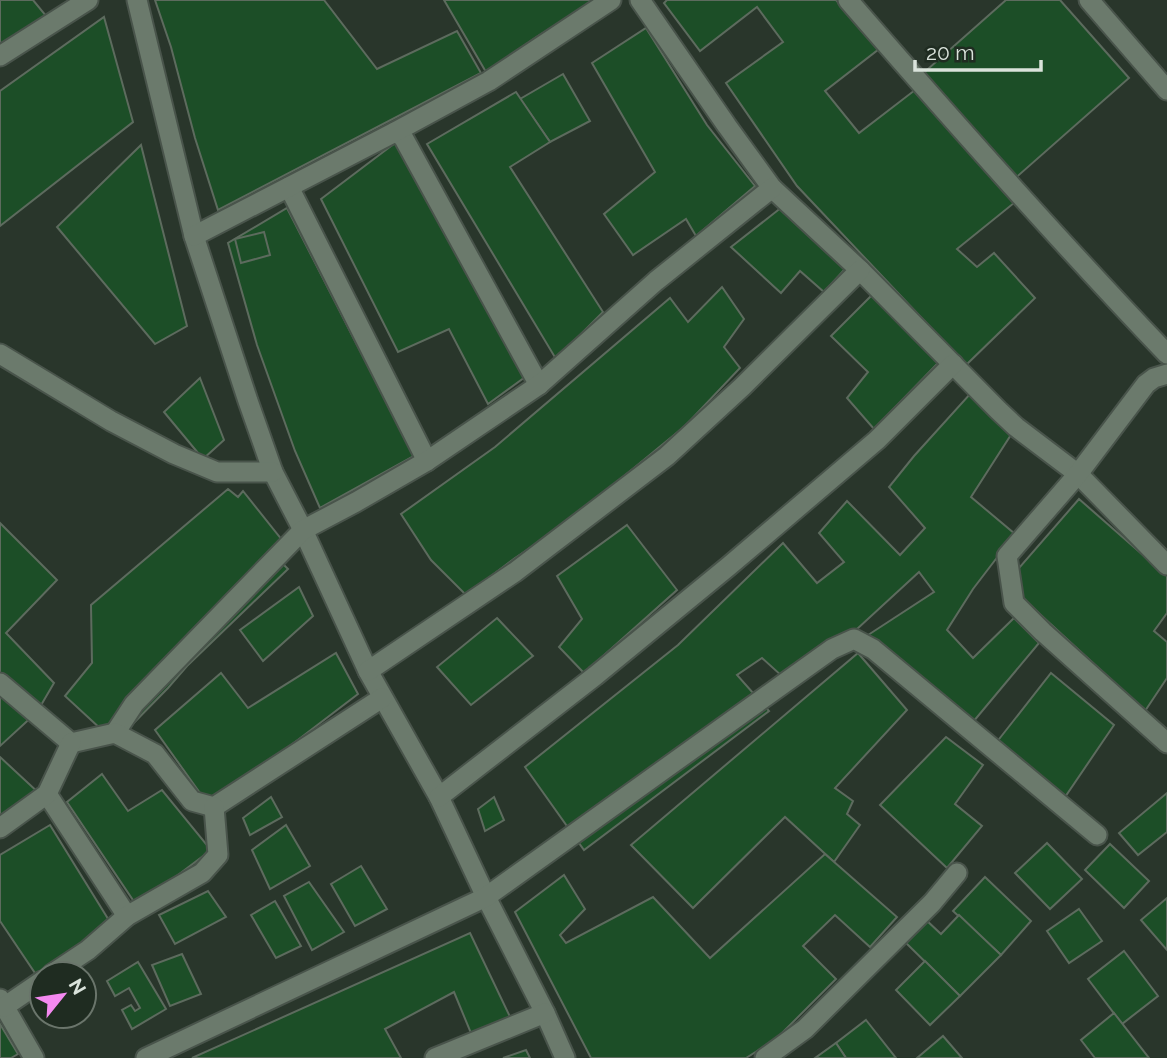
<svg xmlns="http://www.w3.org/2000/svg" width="1167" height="1058" viewBox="0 0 1167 1058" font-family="Raleway,sans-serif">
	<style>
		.building { fill: #1c4e27; stroke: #5d6b5e; stroke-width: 2 }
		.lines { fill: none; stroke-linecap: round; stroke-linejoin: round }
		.minor-casing { stroke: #49544b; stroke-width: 23 }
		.minor { stroke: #6b7a6c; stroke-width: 19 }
	</style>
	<rect width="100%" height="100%" fill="#29362b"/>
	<g class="building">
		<path d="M0,0H33L47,17L0,51Z"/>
		<path d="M155,0H324L377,69L457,31L481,73L218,210L195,138L171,47Z"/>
		<path d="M444,0H597L538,36L486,72Z"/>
		<path d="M667,0H836L879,49L825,91L859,133L915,90L1014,203L957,249L977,267L994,253L1035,298L966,365L797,186L726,83L783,42L757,7L700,51L664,3Z"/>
		<path d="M1006,0H1060L1129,78L1012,181L920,76Z"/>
		<path d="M104,17L133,122L0,226V91Z"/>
		<path d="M646,28L707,125L755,186L696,236L686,219L633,255L604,214L655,172L592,63Z"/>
		<path d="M563,74L590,121L550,142L520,99Z"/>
		<path d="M516,92L550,142L510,167L603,312L556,359L427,144Z"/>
		<path d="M403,137L532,372L488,404L449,329L398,352L321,199Z"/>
		<path d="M141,145L187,326L155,344L57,227Z"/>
		<path d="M782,207L845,269L824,292L800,271L781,293L731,247Z"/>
		<path d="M287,208L414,456L320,508L295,451L257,345L228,243Z"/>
		<path d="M264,232L270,255L241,263L235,239Z"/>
		<path d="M722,287L744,319L724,347L740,368L685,426L567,523L515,558L466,595L431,560L401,514L495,447L670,298L688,322Z"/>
		<path d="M873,294L939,362L874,429L847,398L868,372L831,336Z"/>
		<path d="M200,378L224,440L203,459L164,412Z"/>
		<path d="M970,394L1016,427L971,497L1015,534L973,589L947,630L973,658L1014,618L1039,643L968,728L865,637L934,592L919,572L794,687L762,658L737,675L769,711L584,850L525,767L678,645L783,543L817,583L844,562L819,533L847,501L900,555L925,528L889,487L914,456Z"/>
		<path d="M228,489L238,497L243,491L282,540L272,553L288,569L187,666L168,688L115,742L65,696L92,663L91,605Z"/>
		<path d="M1079,499L1167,576V613L1154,631L1167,642V678L1145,711L1006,583Z"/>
		<path d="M0,523L57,580L6,633L54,683L37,712L0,746Z"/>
		<path d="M627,525L677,590L584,673L559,647L582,619L557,576Z"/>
		<path d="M299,587L313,616L263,661L240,630Z"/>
		<path d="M497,618L533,656L471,705L437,667Z"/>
		<path d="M336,653L358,694L210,807L155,730L221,673L248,708Z"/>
		<path d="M858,653L907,710L835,788L853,801L847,814L860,825L834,862L785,817L693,908L631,845Z"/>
		<path d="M1051,673L1114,725L1063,800L996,743Z"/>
		<path d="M946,737L983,765L955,804L982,826L947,868L880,805Z"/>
		<path d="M0,757L41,795L0,833Z"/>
		<path d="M102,774L128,811L162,790L211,850L137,906L67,802Z"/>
		<path d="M1167,793V832L1138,855L1119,833Z"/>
		<path d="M271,797L282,817L250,835L243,818Z"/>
		<path d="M494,797L504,820L485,831L478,809Z"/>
		<path d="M50,825L110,922L37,976L0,921V855Z"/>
		<path d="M286,825L310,866L270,889L252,850Z"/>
		<path d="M1047,843L1082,879L1050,909L1015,873Z"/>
		<path d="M1110,844L1149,881L1124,908L1085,870Z"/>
		<path d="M825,854L897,917L870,947L835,915L803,946L836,979L776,1039L746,1058H591L515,912L564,875L585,909L560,935L566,943L653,897L710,958Z"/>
		<path d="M361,866L387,909L355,926L331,884Z"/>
		<path d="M985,877L1031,921L1001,955L953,911Z"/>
		<path d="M309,882L344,932L312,950L284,896Z"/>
		<path d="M208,891L226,917L175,944L159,915Z"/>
		<path d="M1167,898V950L1141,920Z"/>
		<path d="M275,901L301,946L276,958L251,915Z"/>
		<path d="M1079,909L1102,941L1069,963L1047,931Z"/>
		<path d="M959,915L1001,955L960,996L904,941L925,919L941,934Z"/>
		<path d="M470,933L512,1021L473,1038L454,992L385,1029L401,1058H192Z"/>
		<path d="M1124,951L1158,996L1122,1024L1088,979Z"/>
		<path d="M182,954L201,994L170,1006L152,965Z"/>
		<path d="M925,961L960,996L930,1025L896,990Z"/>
		<path d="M138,962L166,1009L132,1029L122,1010L131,1005L135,1011L140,1008L129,988L115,996L107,981Z"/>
		<path d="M1114,1013L1149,1058H1095L1081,1040Z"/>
		<path d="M866,1020L896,1058H846L836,1043Z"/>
		<path d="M0,1024L18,1054L11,1058H0Z"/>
		<path d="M943,1036L962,1058H917Z"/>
		<path d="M836,1043L846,1058H815Z"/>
		<path d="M526,1050L530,1058H503Z"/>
	</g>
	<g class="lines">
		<defs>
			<g id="minor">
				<path d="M137,0L194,236L248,401L273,472L303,530L368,671L439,797L486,897L545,1013L565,1058"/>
				<path d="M640,0L727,126L772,188L860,270L998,410L1016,427L1078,474L1167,565"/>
				<path d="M848,0C952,120 1057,239 1167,354"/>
				<path d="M1089,0L1167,90"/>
				<path d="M0,56L88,0"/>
				<path d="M395,132L403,137L539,385"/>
				<path d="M289,187L427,461"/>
				<path d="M194,236L395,132L489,81L611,0"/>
				<path d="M0,354L111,421L174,454L217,472H273"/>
				<path d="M1167,374L1154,378L1146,384L1078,474L1007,556L1014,603L1043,632L1167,743"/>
				<path d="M368,671L515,572L667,456L742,387L860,270"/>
				<path d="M0,683L71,743"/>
				<path d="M115,733L134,704L303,530L356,502L427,461L539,385L656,281L772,188"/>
				<path d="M71,743L115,733L155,754L192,801L214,807L382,698"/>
				<path d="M47,794L127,916"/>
				<path d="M439,797L595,676L729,566L877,440L953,364"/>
				<path d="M0,828L47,794L71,743"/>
				<path d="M52,974L88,950L127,916L202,873L218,855L214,807"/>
				<path d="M0,999L34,1058"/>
				<path d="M4,1007L42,981"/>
				<path d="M146,1058L486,897L832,649L854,639L873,649L1097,835"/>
				<path d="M435,1058L545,1013"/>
				<path d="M765,1058L805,1029L932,903L957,873"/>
			</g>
		</defs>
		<use href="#minor" class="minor-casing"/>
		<use href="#minor" class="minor"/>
	</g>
	<g transform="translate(63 995) rotate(60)"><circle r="33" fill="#1f2c21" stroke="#6a756b" stroke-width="2"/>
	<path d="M0-5L12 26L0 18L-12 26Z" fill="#f489f0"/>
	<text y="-10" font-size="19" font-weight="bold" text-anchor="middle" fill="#dae3db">N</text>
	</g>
	<path d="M915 60v10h126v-10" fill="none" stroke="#dae3db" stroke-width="3.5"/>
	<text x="926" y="60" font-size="21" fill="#dae3db" stroke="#1f2c21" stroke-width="5" paint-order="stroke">20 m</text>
</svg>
